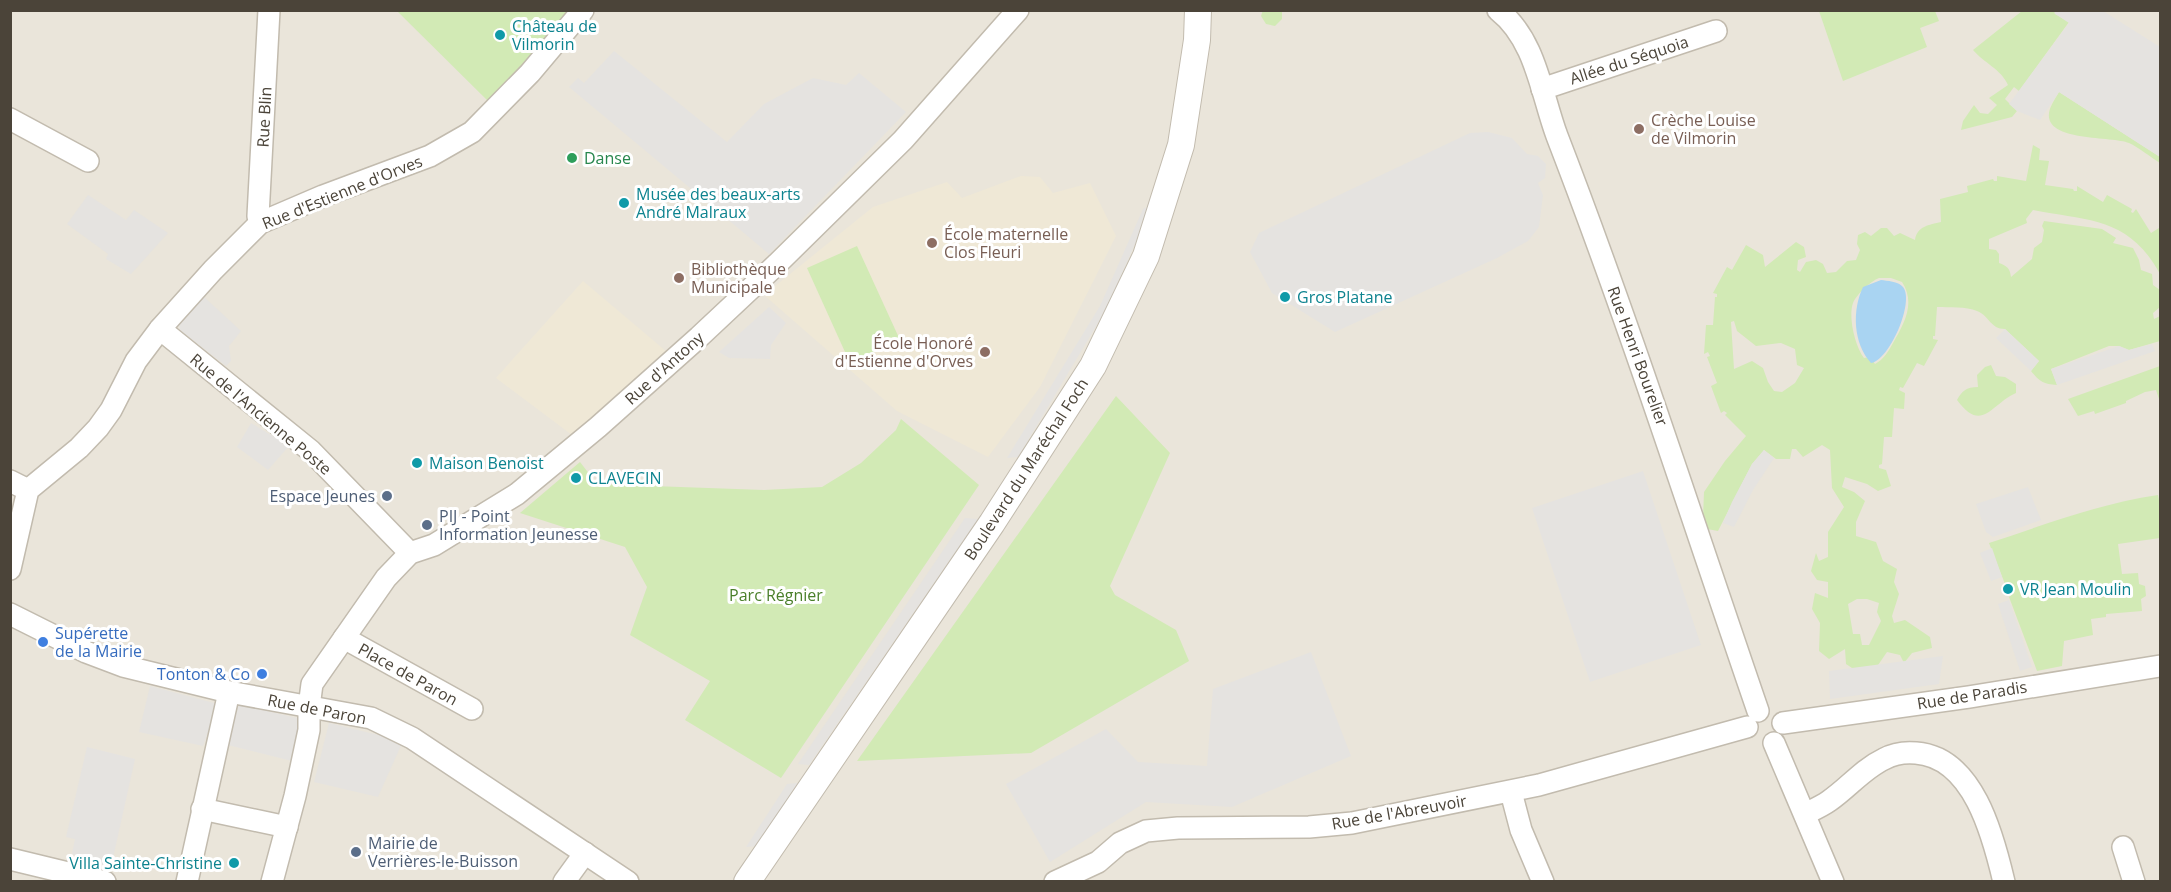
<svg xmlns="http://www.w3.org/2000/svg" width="2171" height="892" viewBox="0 0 2171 892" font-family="'Open Sans',sans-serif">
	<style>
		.residential { fill: #eae5da }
		.education { fill: #efe8d6 }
		.green { fill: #d2eab5; fill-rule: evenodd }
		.parking { fill: #e5e3e0 }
		.water { fill: #a9d4f2 }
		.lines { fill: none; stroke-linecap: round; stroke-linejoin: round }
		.minor-casing { stroke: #c2bbae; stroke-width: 24 }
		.tertiary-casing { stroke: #c2bbae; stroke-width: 28 }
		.minor { stroke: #fff; stroke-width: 21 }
		.tertiary { stroke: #fff; stroke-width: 26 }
		.culture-dot { fill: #0f9aa8; stroke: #fff; stroke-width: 2 }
		.education-dot { fill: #8d6e63; stroke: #fff; stroke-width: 2 }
		.leisure-dot { fill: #2e9e5b; stroke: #fff; stroke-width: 2 }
		.service-dot { fill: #5c6f8a; stroke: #fff; stroke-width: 2 }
		.shop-dot { fill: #3f7fe0; stroke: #fff; stroke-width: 2 }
		.labels { text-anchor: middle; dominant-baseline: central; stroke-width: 6; stroke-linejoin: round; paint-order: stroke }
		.culture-label { font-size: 16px; fill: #0d838f; stroke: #fff; text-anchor: start }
		.street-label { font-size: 16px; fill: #4b4439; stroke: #fff }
		.education-label { font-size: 16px; fill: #785e54; stroke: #fff; text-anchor: start }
		.leisure-label { font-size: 16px; fill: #27864d; stroke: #fff; text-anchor: start }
		.service-label { font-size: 16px; fill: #4e5e75; stroke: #fff; text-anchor: start }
		.park-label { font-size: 16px; fill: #4a7f2a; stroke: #fff }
		.shop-label { font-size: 16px; fill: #366cbe; stroke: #fff; text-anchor: start }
	</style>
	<rect width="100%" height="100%" fill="#f6f3ec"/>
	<path class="residential" d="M10,11H2160V881H11Z"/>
	<g class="education">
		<path d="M1021,176L1040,177L1053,193L1090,183L1116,236L1040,387L988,457L897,411L764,295L873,207L947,182L962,198Z"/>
		<path d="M583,281L667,352L572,435L496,378Z"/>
	</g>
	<g class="green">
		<path d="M1263,10L1282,11V19L1275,26L1266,24L1261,16Z"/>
		<path d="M397,11H573L490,103Z"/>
		<path d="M1819,11H1935L1939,21L1920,28L1927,47L1843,81Z"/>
		<path d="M2022,11H2056L2055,14L2069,22L2019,91L2014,87L2005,99L2017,111L2012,117L1961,130L1963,121L1974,105L1980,113L1988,114L1997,105L1989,98L2008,85C2001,69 1984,63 1973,50Z"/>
		<path d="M2059,92L2160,157V163C2150,157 2140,148 2129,143C2113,136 2045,142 2049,113C2050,106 2055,99 2059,92Z"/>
		<path d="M2033,145L2040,149L2039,160L2049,161L2045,185L2073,189L2074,191H2077V186L2103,202L2107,195L2132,209L2131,212L2133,213L2136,209L2151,233L2159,228L2160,274C2129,217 2089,221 2033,210L2026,219L2027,223L1989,239V249L1996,250L1999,254V263C2007,266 2010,268 2011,277L2032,259L2034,248L2042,242L2044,230L2042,226L2044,221L2102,229L2116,238L2113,243L2133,248L2139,260L2141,270L2152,274L2153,285L2160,290V307L2153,313L2154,319L2160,316V341L2129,350L2119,346H2109L2051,369L2057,385C2043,384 2039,381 2031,371L2039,361L2005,329C1990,329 1990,316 1977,311C1966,306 1949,308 1937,307L1935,336H1933V339L1938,340L1924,366L1917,363L1903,388L1900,387L1899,390L1905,393L1904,409L1894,408L1892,437H1884L1882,464L1879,465V468L1886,470L1891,486L1878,491L1867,484L1845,477L1842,487L1854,492L1865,501L1856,522V536L1876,542L1883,561L1897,569L1894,582L1899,594L1892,616L1894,623L1905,620L1930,637L1932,648L1912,653L1904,663L1900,655L1887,652L1876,668L1858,672L1846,664L1845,649L1829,659L1819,651L1820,623L1812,609L1815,593L1828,598V582L1817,580L1811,571L1816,553L1819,561L1828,557V532L1844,507L1832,488L1830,450L1822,445L1803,457L1796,449H1792L1790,459H1776L1764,450L1752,464L1718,531L1707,529L1703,518L1704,492L1725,461L1746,436L1725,415L1727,413L1724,411L1721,413L1711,386L1717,383L1707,357L1710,356L1708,352L1704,354L1706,325H1713L1715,297H1717V294L1713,293L1727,267L1732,270L1746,245L1763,255L1765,267L1796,242L1804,247L1806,257L1798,260L1797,270L1800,272L1806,262L1816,260L1823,264L1827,273L1836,272L1847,261L1856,260L1860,250L1857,244L1858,235L1865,232L1871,236L1881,228H1887L1894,236L1900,233L1915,240C1917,226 1929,225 1941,222L1940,199L1968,192L1967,186L1993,179L1994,181H1997V176L2026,181ZM1879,278H1891L1902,282C1916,303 1904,324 1893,343C1888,352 1884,359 1875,364L1870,357L1864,358C1855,346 1848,317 1853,303C1856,295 1871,281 1879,278ZM1734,321L1737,331L1756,346L1781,343L1795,349L1797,365L1804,368L1795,383L1782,392L1774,391L1768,382L1763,368L1752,361L1734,369L1731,322ZM1857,599H1867L1879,603L1877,612L1881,621L1869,645H1862L1860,634H1853L1848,604Z"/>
		<path d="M857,246L900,340L850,363L807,268Z"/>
		<path d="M1991,365L1996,376L2005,377L2016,384V393C1991,404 1982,434 1957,400C1962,391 1966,387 1978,387L1977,375L1985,367Z"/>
		<path d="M2160,366V402L2156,390L2145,392L2126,401V403L2095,414L2094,411L2078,416L2068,399Z"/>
		<path d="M1116,396L1170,453L1110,586L1115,595L1176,630L1189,661L1031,753L857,761Z"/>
		<path d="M901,419L979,485L781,778L685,720L710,681L630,635L647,587L625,547L520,513L580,462L597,484L764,490L822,487L861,463L896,430Z"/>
		<path d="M2158,495L2160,505V538L2118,544L2122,574L2138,573L2139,584L2145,586L2146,596L2141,599L2142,611L2106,614V617L2091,619L2093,635L2064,641L2062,666L2037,671L2009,597L2014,593L2011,583L2005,584L1989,543C2044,525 2101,503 2158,495Z"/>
	</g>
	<g class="parking">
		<path d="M2056,11H2103L2160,47V157L2059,92L2040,120L2017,111L2009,104L2069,23L2054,13Z"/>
		<path d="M614,51L727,142L764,104L813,78L846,85L859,73L906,112L769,254L569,87L578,78L584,83Z"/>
		<path d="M1488,132L1512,138L1527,154L1538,156L1546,164L1545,178L1538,183L1543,195L1539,227L1528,241L1497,258L1335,332L1272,293L1250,252L1259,233L1470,133Z"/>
		<path d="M88,195L126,220L134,210L168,233L131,274L106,259L108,254L67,224Z"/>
		<path d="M1152,205L1107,308L1018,457L1007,458L1100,306L1143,209Z"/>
		<path d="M203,296L241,331L229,346L231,361L226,366L180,330L179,321Z"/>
		<path d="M769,307L786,323L771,345L770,359L729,358L719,352Z"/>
		<path d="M2005,329L2039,361L2031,371L1996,338Z"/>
		<path d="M2152,344L2155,351L2057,385L2051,369L2119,346L2129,350Z"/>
		<path d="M251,423L289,446L268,470L237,447Z"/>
		<path d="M1764,450L1774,458L1753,490L1734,527L1723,523L1732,502L1752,464Z"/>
		<path d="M1643,471L1701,645L1590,682L1532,508Z"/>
		<path d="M2028,487L2041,520L1993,537L1986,532L1976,504Z"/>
		<path d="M965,518L978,519L809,765L798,764Z"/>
		<path d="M1992,548L2002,577L1991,581L1980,553Z"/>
		<path d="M2009,600L2032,667L2020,671L1998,604Z"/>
		<path d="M1311,652L1351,756L1232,807L1146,802L1050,862L1006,784L1106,729L1138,762L1207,766L1213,689Z"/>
		<path d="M1943,656L1939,684L1830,699L1829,671Z"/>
		<path d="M150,686L218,704L203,746L139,732Z"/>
		<path d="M237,704L301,719L292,761L228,745Z"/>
		<path d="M329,723L403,741L378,797L314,782Z"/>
		<path d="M87,747L135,759L111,867L98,864L97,867L91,866L92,861L76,856L72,854L75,839L66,837Z"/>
		<path d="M798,783L757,846L746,847L787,784Z"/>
	</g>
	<path class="water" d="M1881,280C1887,281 1898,281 1903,287C1915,302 1889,361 1871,363C1853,343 1852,310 1863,287Z"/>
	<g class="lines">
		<defs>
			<g id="minor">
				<path d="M1498,10C1536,40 1541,93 1557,136C1630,325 1692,519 1758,711"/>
				<path d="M1542,89L1716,31"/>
				<path d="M10,119L88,161"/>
				<path d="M260,223L258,216L269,10"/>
				<path d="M160,329L311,451L410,553"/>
				<path d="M10,481L28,490"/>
				<path d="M10,569L28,490L79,448L98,428L111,410L136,361L160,329L213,270L260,223L323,196L430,156L472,132L530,73L583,10"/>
				<path d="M10,614L86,652L123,666L229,692L371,718L412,738L628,882"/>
				<path d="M344,638L472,709"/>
				<path d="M1783,723L1969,697L2160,666"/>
				<path d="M1774,743L1833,882"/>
				<path d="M1511,792L1521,830L1543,882"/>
				<path d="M202,809L287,827"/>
				<path d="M1805,814C1813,810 1822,806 1829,801C1848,788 1863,769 1884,759C1893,754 1905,752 1916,753C1973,757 1993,835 2004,882"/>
				<path d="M2123,847L2134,882"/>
				<path d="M10,859L105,882"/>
				<path d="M187,882L229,692"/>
				<path d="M272,882L295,796L309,730V707L312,684L386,578L410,553L434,545L517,494L598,427L699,337L777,264L903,140L1018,10"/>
				<path d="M564,882L585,853"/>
				<path d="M1055,882L1098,862L1120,843L1146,831L1178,828L1309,827L1352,823L1539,785L1747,727"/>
			</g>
			<path id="tertiary" d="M747,882L992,523L1093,366L1146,256L1181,145L1197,40L1198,10"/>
		</defs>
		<use href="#minor" class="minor-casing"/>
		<use href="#tertiary" class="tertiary-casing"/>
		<use href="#minor" class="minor"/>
		<use href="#tertiary" class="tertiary"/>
	</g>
	<g class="culture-dot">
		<circle cx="500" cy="35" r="6"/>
		<circle cx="624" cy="203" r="6"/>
		<circle cx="1285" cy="297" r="6"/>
		<circle cx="417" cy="463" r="6"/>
		<circle cx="576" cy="478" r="6"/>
		<circle cx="2008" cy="589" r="6"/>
		<circle cx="234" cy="863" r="6"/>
	</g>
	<g class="education-dot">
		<circle cx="1639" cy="129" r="6"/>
		<circle cx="932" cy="243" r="6"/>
		<circle cx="679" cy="278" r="6"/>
		<circle cx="985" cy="352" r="6"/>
	</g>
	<circle class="leisure-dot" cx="572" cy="158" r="6"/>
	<g class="service-dot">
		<circle cx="387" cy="496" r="6"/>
		<circle cx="427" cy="525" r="6"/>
		<circle cx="356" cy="852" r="6"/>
	</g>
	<g class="shop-dot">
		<circle cx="43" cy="642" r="6"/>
		<circle cx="262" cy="674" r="6"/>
	</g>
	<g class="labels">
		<g class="culture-label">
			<text x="512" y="26">Château de<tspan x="512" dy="18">Vilmorin</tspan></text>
			<text x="636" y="194">Musée des beaux-arts<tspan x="636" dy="18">André Malraux</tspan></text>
			<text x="1297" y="297">Gros Platane</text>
			<text x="429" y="463">Maison Benoist</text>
			<text x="588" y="478">CLAVECIN</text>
			<text x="2020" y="589">VR Jean Moulin</text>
			<text x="222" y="863" text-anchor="end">Villa Sainte-Christine</text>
		</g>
		<g class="street-label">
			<text transform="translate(1629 60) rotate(-18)">Allée du Séquoia</text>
			<text transform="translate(264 117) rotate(-87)">Rue Blin</text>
			<text transform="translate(342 192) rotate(-22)">Rue d'Estienne d'Orves</text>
			<text transform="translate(1638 356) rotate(70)">Rue Henri Bourelier</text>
			<text transform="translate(664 368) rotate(-42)">Rue d'Antony</text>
			<text transform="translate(261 414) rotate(40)">Rue de l'Ancienne Poste</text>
			<text transform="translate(1026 469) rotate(-57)">Boulevard du Maréchal Foch</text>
			<text transform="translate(408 674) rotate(29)">Place de Paron</text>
			<text transform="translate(1972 695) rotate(-9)">Rue de Paradis</text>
			<text transform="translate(317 709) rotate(11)">Rue de Paron</text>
			<text transform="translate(1399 812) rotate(-10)">Rue de l'Abreuvoir</text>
		</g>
		<g class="education-label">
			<text x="1651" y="120">Crèche Louise<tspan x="1651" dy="18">de Vilmorin</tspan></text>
			<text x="944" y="234">École maternelle<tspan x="944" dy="18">Clos Fleuri</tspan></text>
			<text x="691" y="269">Bibliothèque<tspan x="691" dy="18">Municipale</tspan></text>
			<text x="973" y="343" text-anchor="end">École Honoré<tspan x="973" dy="18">d'Estienne d'Orves</tspan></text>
		</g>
		<g class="leisure-label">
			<text x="584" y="158">Danse</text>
		</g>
		<g class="service-label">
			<text x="375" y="496" text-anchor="end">Espace Jeunes</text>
			<text x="439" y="516">PIJ - Point<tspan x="439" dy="18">Information Jeunesse</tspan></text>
			<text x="368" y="843">Mairie de<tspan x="368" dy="18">Verrières-le-Buisson</tspan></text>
		</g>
		<g class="park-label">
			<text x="776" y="595">Parc Régnier</text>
		</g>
		<g class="shop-label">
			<text x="55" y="633">Supérette<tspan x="55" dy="18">de la Mairie</tspan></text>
			<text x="250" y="674" text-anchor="end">Tonton &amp; Co</text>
		</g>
	</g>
	<rect width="2171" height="892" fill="none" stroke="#4b4439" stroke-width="24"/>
</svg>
